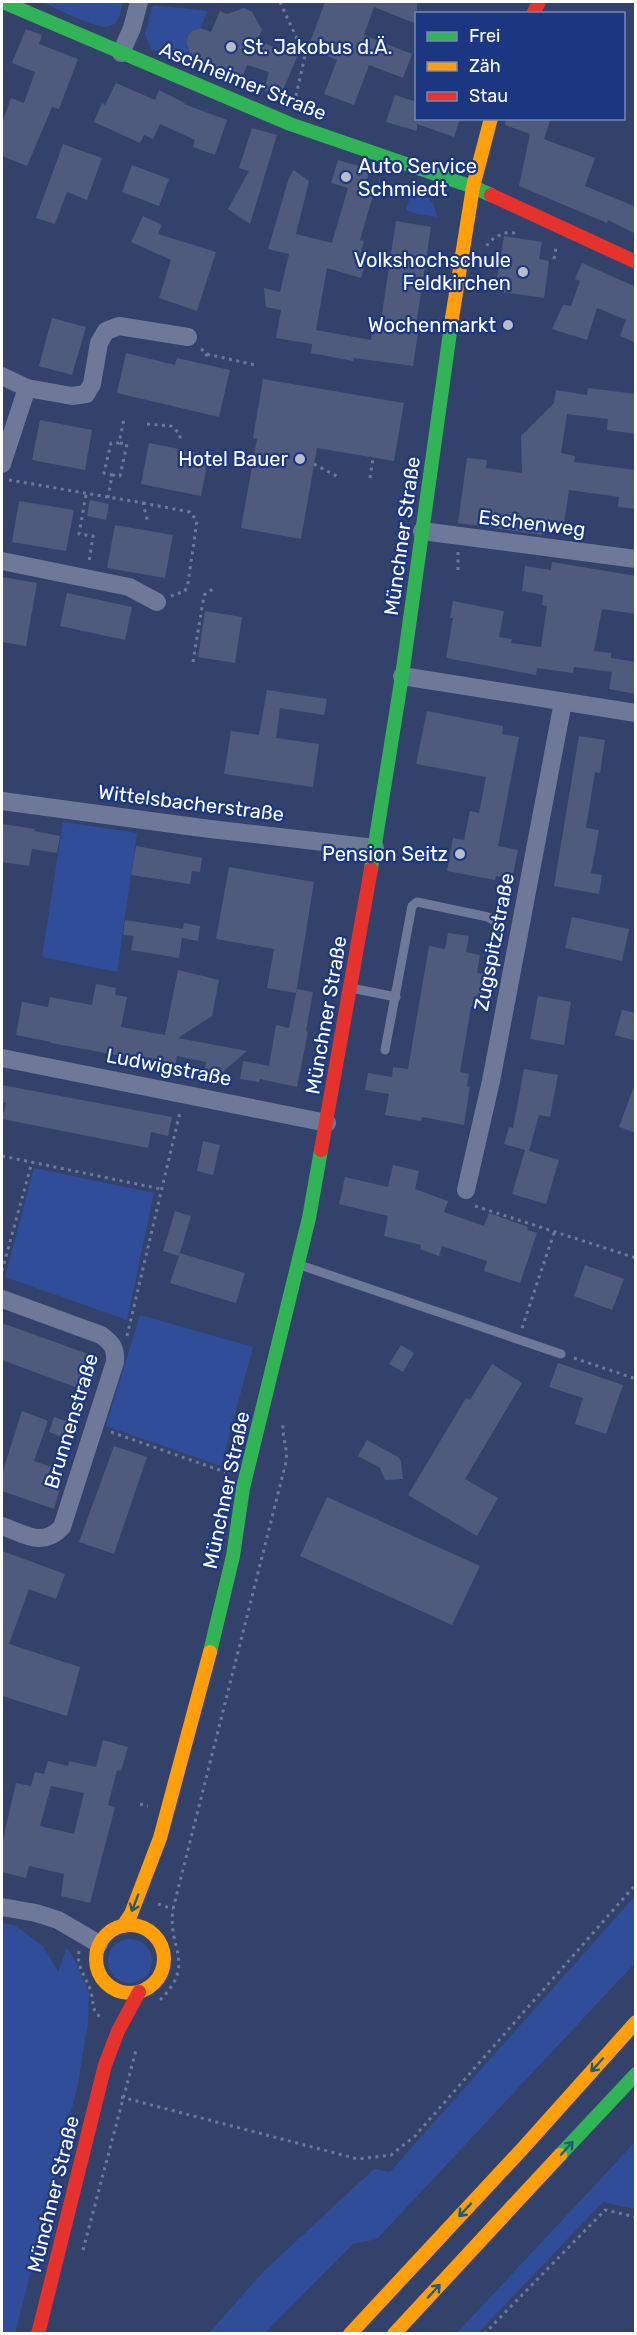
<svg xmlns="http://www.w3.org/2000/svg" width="637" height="2335" viewBox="0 0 637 2335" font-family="Rubik,sans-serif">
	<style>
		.green { fill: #304d9a }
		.building { fill: #4e5b7c; fill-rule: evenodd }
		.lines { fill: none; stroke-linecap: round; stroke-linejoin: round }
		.path { stroke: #6e7999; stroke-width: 3; stroke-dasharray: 3 4.5; stroke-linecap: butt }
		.lane { stroke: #6e7999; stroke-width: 9 }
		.street { stroke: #6e7999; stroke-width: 18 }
		.fast { stroke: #30b455; stroke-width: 14 }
		.slow { stroke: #ff9f0a; stroke-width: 14 }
		.jam { stroke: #e5322d; stroke-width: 14 }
		.oneway { stroke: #225c74 }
		.poi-dot { fill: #b8bdcb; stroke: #1c3782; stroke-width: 2 }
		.labels { text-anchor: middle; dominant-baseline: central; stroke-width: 4.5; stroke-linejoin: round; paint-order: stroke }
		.poi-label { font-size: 20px; fill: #fff; stroke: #1c3782; text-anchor: end }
		.street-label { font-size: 20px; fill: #fff; stroke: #1c3782 }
	</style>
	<rect width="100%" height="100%" fill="#33426b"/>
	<g class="green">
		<path d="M42,2H123C121,10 120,23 110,26C97,31 55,7 42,2Z"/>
		<path d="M153,5L208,11L200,28L190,32L186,42L190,53L201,57L196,67L151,49L145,34Z"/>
		<path d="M412,190C427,194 435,201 437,217L417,214L406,210Z"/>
		<path d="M63,822L137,833L117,972L42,957Z"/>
		<path d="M34,1168L154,1193L127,1320L5,1277Z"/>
		<path d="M140,1315L253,1347L221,1466L106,1426Z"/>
		<path d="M635,1896V1963L377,2239L353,2244L265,2333H209L264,2271L374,2169L390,2172Z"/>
		<path d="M2,1923L14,1925L43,1946L58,1972L67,1948L75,1960L89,1993L88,2022L77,2088L15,2334L2,2333Z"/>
		<circle cx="130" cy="1961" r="22"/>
		<path d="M635,2142V2209L603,2202L478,2333H457Z"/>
	</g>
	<g class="building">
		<path d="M325,2H417V24L374,7L364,35L412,54L403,78L369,65L354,105L324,94L337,60L308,48Z"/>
		<path d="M244,8L252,12L262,30L257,40L297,57L280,97L264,90L269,72L247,65L241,81L198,62L201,57L190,53L186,42L190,32L200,28L211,32L220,11L227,14Z"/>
		<path d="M26,29L42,35L39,44L78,59L59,109L52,107L27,166L2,156V123L11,98L24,103L35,72L12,63Z"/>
		<path d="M116,83L155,100L159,90L185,103L184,104L227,120L215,155L193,147L195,140L160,124L153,139L144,135L140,143L94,122L102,103L105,105Z"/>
		<path d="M395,95L417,102V118H460L454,137L417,124V131L386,122Z"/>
		<path d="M506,118H551L544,139L595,158L585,186L636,207V234L608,220L607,223L519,186L530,134L505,125Z"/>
		<path d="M252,128L277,135L250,224L228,209L249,171L239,168Z"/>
		<path d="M63,144L102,158L87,200L67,192L55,224L36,218Z"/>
		<path d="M338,160L370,169L364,189L374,192L360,240L364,241L359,258L366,260L361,278L327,268L316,330L371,340L373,326L380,327L396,221L431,227L415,332L418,333L413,366L354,358L353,361L311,353L312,344L276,338L281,310L266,307L264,288L280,292L289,254L268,249L289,178L294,170L309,181L296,234L332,243L348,188L331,183Z"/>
		<path d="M132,165L169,179L159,206L122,192Z"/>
		<path d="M143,216L162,225L158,234L216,252L197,311L159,298L171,260L131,242Z"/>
		<path d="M504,236L542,242L539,259L549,261L544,298L495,291Z"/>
		<path d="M582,263L636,287V343L620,336L626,320L597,308L587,340L552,329L563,305L571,306L580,281L575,279Z"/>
		<path d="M52,318L86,327L72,375L39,366Z"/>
		<path d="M126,353L175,365L177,358L230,370L219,417L117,393Z"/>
		<path d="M263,379L404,403L394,461L317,448L301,539L241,528L257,439L253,438Z"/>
		<path d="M588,388L636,394V434L607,430L608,419L567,414L561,453L575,456L574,462L636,470V509L618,507L619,497L569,490L564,524L544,527L543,535L458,523L467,458L487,460L486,468L522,473L521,436L554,403L556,390L587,395Z"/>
		<path d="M40,420L92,430L85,470L32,460Z"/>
		<path d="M149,443L209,455L201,496L141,484Z"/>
		<path d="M90,500L109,504L106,520L87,516Z"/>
		<path d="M19,501L74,510L66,551L12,542Z"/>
		<path d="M115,525L173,535L165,578L107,568Z"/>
		<path d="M552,562L636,576V614L602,609L594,651L611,653V658L636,662V694L609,689L612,672L574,667L573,673L537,668L536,675L446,658L453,618H450L453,601L504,611L499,637L512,639L511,643L541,647L547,606L542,605L543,595L522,591L525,566L551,570Z"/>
		<path d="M2,577L37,583L26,646L2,642Z"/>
		<path d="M67,593L132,607L125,640L60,626Z"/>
		<path d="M205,611L242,617L235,663L198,657Z"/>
		<path d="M267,690L327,699L324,715L280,708L276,738L319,744L313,787L224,774L231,731L259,735Z"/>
		<path d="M427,711L503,726L502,734L519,737L498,846L518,850L512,879L496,876L495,880L447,871L453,838L464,840L470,811L479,813L486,777L416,764Z"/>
		<path d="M579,736L605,740L600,773L595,772L586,828L599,830L591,873L602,875L599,894L554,886Z"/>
		<path d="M2,824L35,829L34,831L60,836L57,853L32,849L29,866L2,862Z"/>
		<path d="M136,846L202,858L200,872L192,871L190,884L131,875Z"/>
		<path d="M229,867L314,882L296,993L267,988L274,949L216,939Z"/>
		<path d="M572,917L629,929L622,961L565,948Z"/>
		<path d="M125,920L183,929L184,923L200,926L198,941L182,938L179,958L131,950L134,936L123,935Z"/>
		<path d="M448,933L469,936L466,952L480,955L477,973L486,974L480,1008L471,1007L460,1072L469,1074L467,1086L470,1087L464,1125L422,1117L421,1121L385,1115L389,1094L365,1090L368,1073L392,1077L393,1067L408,1069L429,946L445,949Z"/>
		<path d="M178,970L219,980L212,1016L178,1038L247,1051L218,1076L204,1074L206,1062L177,1056L175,1066L51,1043V1042L16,1035L22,1002L48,1007L50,997L92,1005L96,984L116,988L115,995L127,997L121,1027L165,1035Z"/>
		<path d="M297,989L313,992L306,1031L308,1032L297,1087L260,1079L259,1082L240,1079L243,1061L269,1066L276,1025L289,1028Z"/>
		<path d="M538,996L571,1002L564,1045L530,1039Z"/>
		<path d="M622,1010L636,1013V1041L615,1035Z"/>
		<path d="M524,1069L558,1075L550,1117L539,1115L529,1151L559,1160L546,1204L512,1194L525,1150L504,1144L509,1127L513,1128Z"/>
		<path d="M2,1085L172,1117L168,1136L151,1132L148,1148L2,1119L6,1103L2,1102Z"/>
		<path d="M634,1086H636V1133L619,1127Z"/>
		<path d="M203,1141L220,1145L213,1175L197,1171Z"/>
		<path d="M393,1165L419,1171L415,1189L448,1201L444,1212L484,1226L489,1213L528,1227L527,1230L537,1233L520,1283L484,1271L487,1261L442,1246L439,1256L420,1249L421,1245L384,1236L388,1216L339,1204L345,1177L388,1187Z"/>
		<path d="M175,1211L191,1216L179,1256L163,1251Z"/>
		<path d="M180,1253L245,1273L236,1303L170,1283Z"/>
		<path d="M585,1265L624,1279L612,1310L574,1296Z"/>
		<path d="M2,1323L88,1354L83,1368L96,1373L89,1392L2,1360Z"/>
		<path d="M401,1345L414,1353L403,1372L389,1364Z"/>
		<path d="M558,1363L623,1385L606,1434L575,1424L583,1398L549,1387Z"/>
		<path d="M492,1364L522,1383L465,1479L498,1498L477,1536L408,1495L466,1398L470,1400Z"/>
		<path d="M22,1411L48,1421L34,1461L51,1467L45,1483L60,1488L54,1509L2,1491V1474Z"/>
		<path d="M54,1417L71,1423L65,1438L49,1432Z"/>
		<path d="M367,1440L398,1457L401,1461L403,1479L385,1480L380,1468L358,1456Z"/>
		<path d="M114,1446L147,1457L114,1554L79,1542Z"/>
		<path d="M327,1497L480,1566L452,1625L300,1556Z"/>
		<path d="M2,1551L65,1574L56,1599L29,1589L9,1644L80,1667L67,1716L2,1696Z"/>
		<path d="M103,1740L128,1747L121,1771L117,1770L108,1805L115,1807L90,1903L61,1896L64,1874L29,1866L26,1878L2,1872V1844L16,1783L31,1786L35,1772L44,1774L48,1761L68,1766L69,1761L96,1767ZM51,1786L84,1793L74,1834L40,1826Z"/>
	</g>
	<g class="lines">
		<g class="path">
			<path d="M280,2L305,56L294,104"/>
			<path d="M487,246L488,243C498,235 506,230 519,234"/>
			<path d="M554,259L556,248"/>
			<path d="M201,349L207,354L204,360"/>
			<path d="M207,354L255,365"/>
			<path d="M147,424L171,426L180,434V443"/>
			<path d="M314,464L340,478"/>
			<path d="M112,475L120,476L127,444L119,443"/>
			<path d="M370,478L373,458"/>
			<path d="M9,480L143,503L148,523"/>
			<path d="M86,495L79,534L93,536L89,562"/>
			<path d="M108,498L112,475L104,473L111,443H119L124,419"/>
			<path d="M143,503L190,512L197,521L188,583L185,591L171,596"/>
			<path d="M458,552V573"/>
			<path d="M193,662L204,595L214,588"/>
			<path d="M156,1070L158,1057"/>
			<path d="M2,1156L161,1189"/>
			<path d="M475,1206L636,1258"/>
			<path d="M2,1271L32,1162"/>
			<path d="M522,1328L554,1233"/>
			<path d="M127,1336L180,1112"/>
			<path d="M574,1358L636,1379"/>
			<path d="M111,1432L225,1472"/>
			<path d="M140,1804L148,1806"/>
			<path d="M158,1904L173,1909"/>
			<path d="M79,1951C76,1967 87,1978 91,1992C94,2002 91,2005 97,2015L103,2017"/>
			<path d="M160,2000C197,1963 167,1949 173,1909L286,1462C288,1447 282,1439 283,1423"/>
			<path d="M121,2097L358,2159L391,2155L415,2136L636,1884"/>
			<path d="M83,2250L136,2050"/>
			<path d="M484,2334L605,2210L636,2217"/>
		</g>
		<g class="lane">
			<path d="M351,988L396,997"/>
			<path d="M385,1050L412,906L417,902L488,917L495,921L500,935"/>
			<path d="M300,1265L561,1354"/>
		</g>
		<g class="street">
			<path d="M121,53L132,28L139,2"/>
			<path d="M2,376L27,388L72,396L86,394L92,384L99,343L106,331L119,326L188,337"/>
			<path d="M2,464L27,388"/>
			<path d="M422,531L636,559"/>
			<path d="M2,561L129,587L157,602"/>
			<path d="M402,676L636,713"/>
			<path d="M2,801L210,829L375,848"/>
			<path d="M2,1058L327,1123"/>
			<path d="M466,1190L491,1081L563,702"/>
			<path d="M2,1299L101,1335C112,1343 116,1348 115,1362L62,1527C43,1548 25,1534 2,1526"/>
			<path d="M2,1907L36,1913L58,1920L99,1944"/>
		</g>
		<g class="fast">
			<path d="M3,2L290,124L473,187L491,195"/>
			<path d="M371,869L402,676L452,318"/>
			<path d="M210,1652L233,1556L243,1488L309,1218L321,1150"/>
			<path d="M560,2155L636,2074"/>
		</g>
		<g class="slow">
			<path d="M452,318L473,187L491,118"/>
			<circle cx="130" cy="1959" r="34"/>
			<path d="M123,1926L131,1914L160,1838L210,1652"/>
			<path d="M350,2334L524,2147L636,2022"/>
			<path d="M394,2334L560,2155"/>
		</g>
		<g class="jam">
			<path d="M533,14L539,2"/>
			<path d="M491,195L636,262"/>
			<path d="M321,1150L371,869"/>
			<path d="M38,2334L105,2065L118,2031L139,1992"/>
		</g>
	</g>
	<defs><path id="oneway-shaft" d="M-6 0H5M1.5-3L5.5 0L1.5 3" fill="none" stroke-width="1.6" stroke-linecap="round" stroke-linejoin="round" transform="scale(1.5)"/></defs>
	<g class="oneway">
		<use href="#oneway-shaft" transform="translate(135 1903) rotate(111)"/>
		<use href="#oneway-shaft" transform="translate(597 2065) rotate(132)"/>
		<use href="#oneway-shaft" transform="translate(567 2148) rotate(-48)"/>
		<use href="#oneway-shaft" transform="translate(465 2210) rotate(133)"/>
		<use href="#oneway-shaft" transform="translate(434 2291) rotate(-47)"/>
	</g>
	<g class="poi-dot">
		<circle cx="231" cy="47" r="6"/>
		<circle cx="346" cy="177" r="6"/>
		<circle cx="523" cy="272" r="6"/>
		<circle cx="508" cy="325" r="6"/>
		<circle cx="300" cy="459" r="6"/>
		<circle cx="460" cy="854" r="6"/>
	</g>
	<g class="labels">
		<g class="poi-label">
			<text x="243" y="47" text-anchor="start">St. Jakobus d.Ä.</text>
			<text x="358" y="166" text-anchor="start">Auto Service<tspan x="358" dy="23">Schmiedt</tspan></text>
			<text x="511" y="260">Volkshochschule<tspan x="511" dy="23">Feldkirchen</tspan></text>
			<text x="496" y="325">Wochenmarkt</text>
			<text x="288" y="459">Hotel Bauer</text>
			<text x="448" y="854">Pension Seitz</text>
		</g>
		<g class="street-label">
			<text transform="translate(243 81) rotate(22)">Aschheimer Straße</text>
			<text transform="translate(532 523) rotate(7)">Eschenweg</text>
			<text transform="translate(402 536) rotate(-82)">Münchner Straße</text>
			<text transform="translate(191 803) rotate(7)">Wittelsbacherstraße</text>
			<text transform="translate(494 942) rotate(-79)">Zugspitzstraße</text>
			<text transform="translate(326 1015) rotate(-80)">Münchner Straße</text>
			<text transform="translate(169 1067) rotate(11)">Ludwigstraße</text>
			<text transform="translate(71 1421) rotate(-73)">Brunnenstraße</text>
			<text transform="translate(226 1490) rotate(-78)">Münchner Straße</text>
			<text transform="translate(53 2194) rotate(-76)">Münchner Straße</text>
		</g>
	</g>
	<rect width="637" height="2335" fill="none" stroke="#ffffff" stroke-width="6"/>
	<rect x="415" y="12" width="210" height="108" fill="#1c3782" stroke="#7787b4" stroke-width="1.5"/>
	<rect x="427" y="32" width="30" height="9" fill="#30b455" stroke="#7787b4" stroke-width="1.5"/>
	<text x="469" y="42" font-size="18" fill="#ffffff">Frei</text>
	<rect x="427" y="62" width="30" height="9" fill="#ff9f0a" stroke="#7787b4" stroke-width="1.5"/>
	<text x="469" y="72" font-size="18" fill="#ffffff">Zäh</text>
	<rect x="427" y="92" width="30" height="9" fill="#e5322d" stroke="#7787b4" stroke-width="1.5"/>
	<text x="469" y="102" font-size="18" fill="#ffffff">Stau</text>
</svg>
